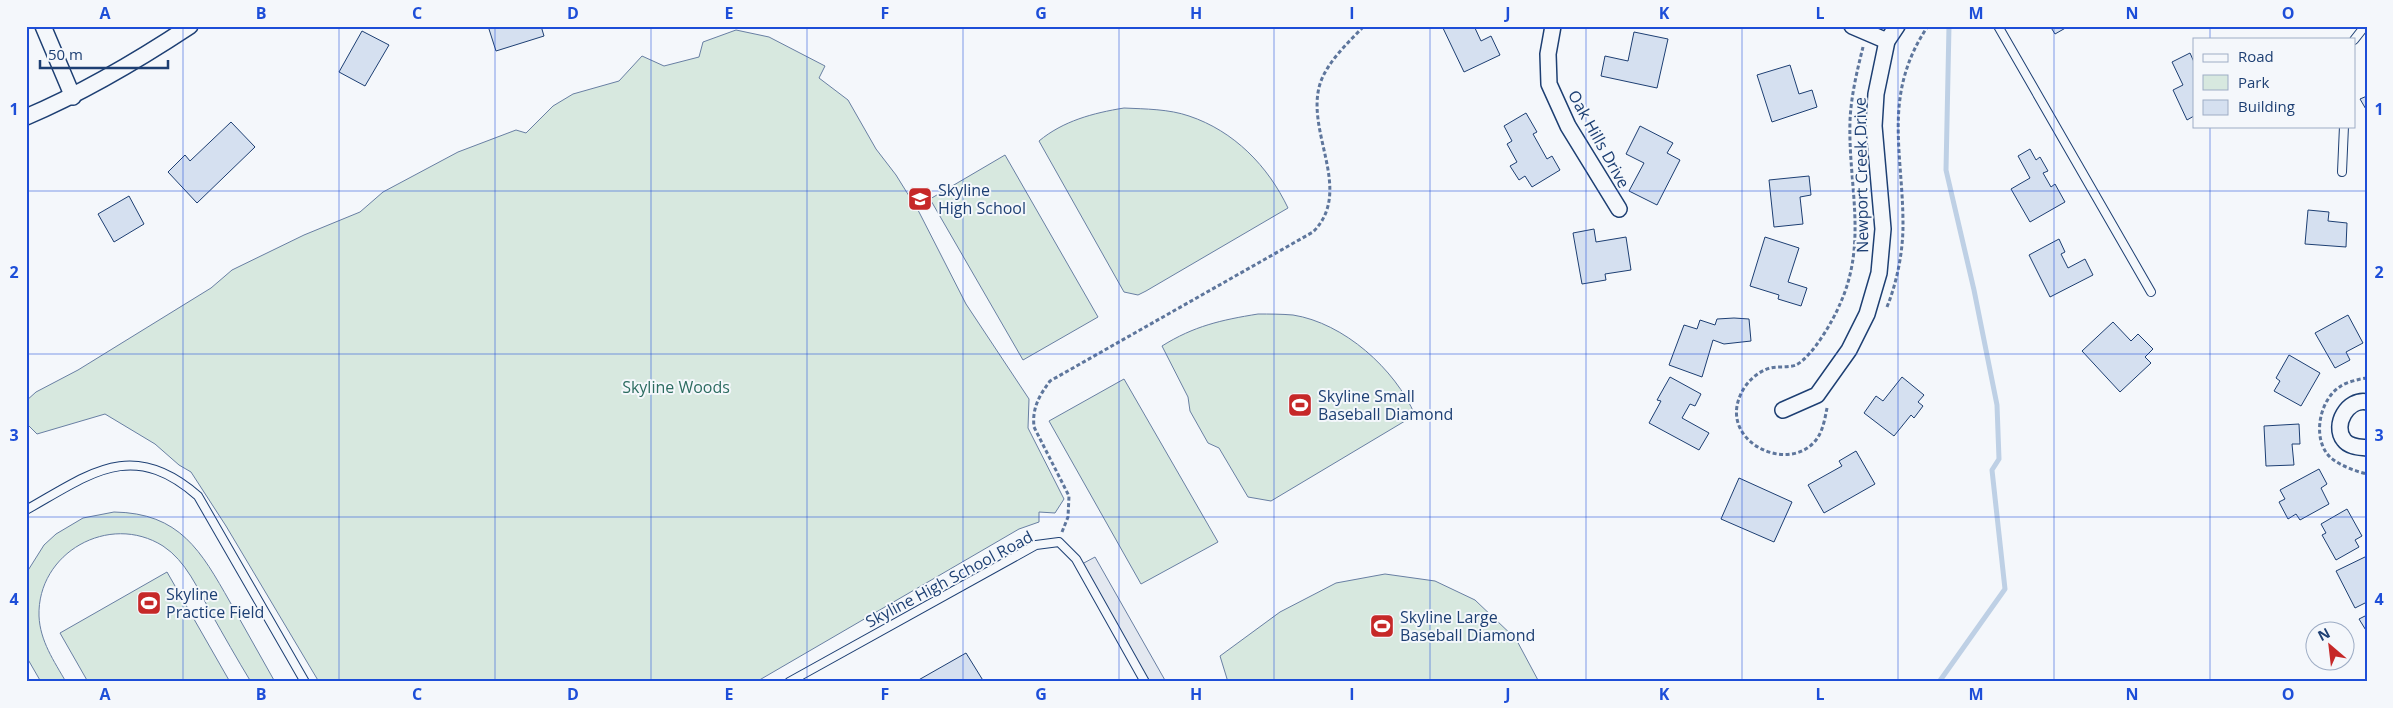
<svg xmlns="http://www.w3.org/2000/svg" width="2393" height="708" viewBox="0 0 2393 708" font-family="'Open Sans',sans-serif">
	<style>
		.green { fill: #d7e8df; stroke: #687fa3 }
		.parking { fill: #e3e8f0; stroke: #687fa3 }
		.lines { fill: none; stroke-linecap: round; stroke-linejoin: round }
		.stream { stroke: #bed0e5; stroke-width: 5 }
		.building { fill: #d5e0f0; stroke: #1d3f73 }
		.lane-casing { stroke: #1d3f73; stroke-width: 10 }
		.street-casing { stroke: #1d3f73; stroke-width: 18 }
		.path { stroke: #5e769c; stroke-width: 3; stroke-dasharray: 4 2.5; stroke-linecap: butt }
		.lane { stroke: #f4f7fb; stroke-width: 8 }
		.street { stroke: #f4f7fb; stroke-width: 15 }
		.grid { fill: none; stroke: #1d4ed8; stroke-width: 1; stroke-opacity: 0.55 }
		.labels { text-anchor: middle; dominant-baseline: central; stroke-width: 4; stroke-linejoin: round; paint-order: stroke }
		.street-label { font-size: 16px; fill: #1d3f73; stroke: #f4f7fb }
		.poi-label { font-size: 16px; fill: #1d3f73; stroke: #f4f7fb; text-anchor: start }
		.park-label { font-size: 16px; fill: #2c6c60; stroke: #f4f7fb }
		.neatline { fill: none; stroke: #1d4ed8; stroke-width: 2 }
		.grid-label { font-size: 16px; text-anchor: middle; font-weight: bold; fill: #1d4ed8 }
	</style>
	<rect width="100%" height="100%" fill="#f4f7fb"/>
	<g class="green">
		<path d="M736,30L769,37L825,66L819,78L848,100L876,149L896,175L919,212L966,304L1029,399L1028,428L1064,499L1055,513L1039,512V522L1019,529L756,682H319L226,526L191,472L179,465L155,444L105,414L37,434L27,424L26,401L36,392L78,370L211,288L232,270L304,235L360,212L383,192L458,152L516,130L526,133L553,106L573,94L619,81L642,56L664,66L699,57L703,42Z"/>
		<path d="M1124,108C1145,109 1169,109 1189,116C1234,131 1268,166 1288,208L1146,291L1138,295L1124,292L1039,141C1063,121 1093,113 1124,108Z"/>
		<path d="M1005,155L1098,317L1023,360L930,199Z"/>
		<path d="M1258,314C1269,314 1281,314 1293,315C1344,323 1395,369 1415,415L1271,501L1248,497L1219,448L1208,443L1190,411L1188,397L1162,346C1194,326 1221,320 1258,314Z"/>
		<path d="M1124,379L1218,542L1141,584L1049,421Z"/>
		<path d="M114,512C180,513 201,551 230,602C245,629 260,655 275,682H251C237,659 224,636 211,613C198,589 186,561 163,546C109,512 37,553 39,616C40,641 54,661 66,682H41L26,656L27,572L44,545L56,534L83,518Z"/>
		<path d="M167,572L230,682H88L60,633Z"/>
		<path d="M1385,574L1435,581L1475,600L1516,639L1539,682H1228L1220,656L1280,612L1336,583Z"/>
	</g>
	<path class="parking" d="M1095,557L1166,682H1149L1082,564Z"/>
	<g class="lines">
		<path class="stream" d="M1939,682L2005,589L1992,470L1999,459L1997,405L1974,290L1946,170L1949,26"/>
	</g>
	<g class="building">
		<path d="M488,26H541L544,36L496,51Z"/>
		<path d="M1442,26H1474L1481,41L1491,36L1500,55L1464,72Z"/>
		<path d="M2050,26H2069L2055,34Z"/>
		<path d="M362,31L389,45L365,86L339,72Z"/>
		<path d="M1634,32L1668,39L1657,88L1601,76L1605,56L1628,61Z"/>
		<path d="M2190,53L2194,62V116L2187,120L2173,90L2183,85L2172,62Z"/>
		<path d="M1790,65L1799,94L1812,90L1817,107L1772,122L1757,75Z"/>
		<path d="M2367,96V111L2360,99Z"/>
		<path d="M1526,113L1537,132L1533,134L1547,159L1552,156L1560,170L1532,187L1525,176L1519,180L1510,166L1517,162L1507,144L1512,141L1504,126Z"/>
		<path d="M231,122L255,147L197,203L168,172L185,155L190,161Z"/>
		<path d="M1640,126L1673,143L1667,153L1680,160L1657,205L1629,191L1644,163L1626,154Z"/>
		<path d="M2030,149L2036,160L2040,157L2048,171L2043,173L2051,187L2055,184L2065,202L2030,222L2011,189L2030,178L2018,156Z"/>
		<path d="M1809,176L1811,195L1800,197L1803,224L1774,227L1769,180Z"/>
		<path d="M129,196L144,224L114,242L98,214Z"/>
		<path d="M2308,210L2329,212L2328,221L2347,223L2346,247L2305,244Z"/>
		<path d="M1594,229L1596,242L1626,237L1631,270L1605,274L1606,280L1582,284L1573,233Z"/>
		<path d="M1765,237L1799,248L1788,282L1807,288L1801,306L1778,299L1779,295L1750,286Z"/>
		<path d="M2059,239L2065,252L2061,254L2068,268L2085,259L2093,275L2050,297L2029,255Z"/>
		<path d="M2348,315L2363,343L2346,352L2350,360L2335,368L2315,333Z"/>
		<path d="M1734,318L1749,319L1751,341L1724,344L1713,340L1702,377L1669,365L1684,325L1697,329L1700,320L1715,325L1717,319Z"/>
		<path d="M2113,322L2131,341L2138,334L2153,349L2145,357L2151,363L2120,392L2082,351Z"/>
		<path d="M2289,355L2320,373L2301,406L2274,391L2280,381L2276,378Z"/>
		<path d="M1670,377L1701,394L1695,406L1690,404L1682,418L1709,433L1699,450L1649,423L1661,401L1657,400Z"/>
		<path d="M1902,377L1924,395L1918,402L1923,406L1914,418L1911,415L1894,436L1864,413L1876,396L1883,401Z"/>
		<path d="M2299,424L2300,444H2292L2294,465L2266,466L2264,426Z"/>
		<path d="M1856,451L1875,484L1824,513L1808,485L1842,466L1839,461Z"/>
		<path d="M2319,469L2327,484L2321,488L2329,504L2300,520L2296,514L2288,519L2279,502L2285,499L2280,490Z"/>
		<path d="M1739,478L1792,502L1774,542L1721,519Z"/>
		<path d="M2347,509L2362,536L2355,540L2359,547L2336,560L2322,535L2326,533L2321,524Z"/>
		<path d="M2367,556V602L2355,608L2336,571Z"/>
		<path d="M2367,615V632L2359,619Z"/>
		<path d="M966,653L984,682H915Z"/>
	</g>
	<g class="lines">
		<defs>
			<g id="lane">
				<path d="M1998,26L2151,292"/>
				<path d="M2354,40L2365,26"/>
				<path d="M2342,172L2344,126"/>
				<path d="M26,510C90,474 132,438 198,496L305,682"/>
				<path d="M789,682L1036,545L1059,542L1076,559L1145,682"/>
			</g>
			<g id="street">
				<path d="M43,26L73,97"/>
				<path d="M1553,26L1548,54L1549,84L1568,126L1619,209"/>
				<path d="M1852,26L1887,41"/>
				<path d="M26,117C85,92 137,61 190,26"/>
				<path d="M2367,402C2348,398 2332,425 2344,440C2349,447 2360,447 2367,448"/>
				<path d="M1783,410L1817,395L1849,350L1867,314L1879,273L1883,229L1874,126L1876,94L1887,41L1897,26"/>
			</g>
		</defs>
		<use href="#lane" class="lane-casing"/>
		<use href="#street" class="street-casing"/>
		<g class="path">
			<path d="M1887,307C1897,282 1903,252 1903,225C1903,151 1882,94 1928,26"/>
			<path d="M2367,378C2359,379 2347,382 2341,386C2319,399 2311,440 2331,458C2341,466 2355,471 2367,474"/>
			<path d="M1827,408C1825,418 1823,431 1816,440C1791,472 1730,447 1737,406C1740,389 1753,373 1770,368C1778,366 1788,368 1796,365C1812,357 1833,321 1840,304C1868,242 1848,185 1850,121C1851,96 1857,71 1863,47"/>
			<path d="M1062,532L1068,517L1069,496L1034,427C1032,408 1039,396 1050,381L1313,232C1355,190 1303,130 1321,81C1329,60 1349,42 1364,26"/>
		</g>
		<use href="#lane" class="lane"/>
		<use href="#street" class="street"/>
	</g>
	<path class="grid" d="M183,26V682M339,26V682M495,26V682M651,26V682M807,26V682M963,26V682M1119,26V682M1274,26V682M1430,26V682M1586,26V682M1742,26V682M1898,26V682M2054,26V682M2210,26V39M2210,126V682M26,191H2367M26,354H2367M26,517H2367"/>
	<defs>
		<symbol id="school-square" viewBox="-11 -11 22 22"><rect x="-9" y="-9" width="18" height="18" rx="4" fill="#c62828" stroke="#f4f7fb"/><path d="M0-5L7-2L0 1L-7-2ZM-4 1L0 2.5L4 1V4Q0 6-4 4Z" fill="#fff"/></symbol>
		<symbol id="stadium-square" viewBox="-11 -11 22 22"><rect x="-9" y="-9" width="18" height="18" rx="4" fill="#c62828" stroke="#f4f7fb"/><path d="M0-5a6.5 5 0 1 0 0 10a6.5 5 0 1 0 0-10ZM-3.5-1.8h7v3.6h-7Z" fill="#fff"/></symbol>
	</defs>
	<g fill-rule="evenodd">
		<use href="#school-square" x="906" y="185" width="28" height="28"/>
		<use href="#stadium-square" x="1286" y="391" width="28" height="28"/>
		<use href="#stadium-square" x="135" y="589" width="28" height="28"/>
		<use href="#stadium-square" x="1368" y="612" width="28" height="28"/>
	</g>
	<g class="labels">
		<g class="street-label">
			<text transform="translate(1599 139) rotate(61)">Oak Hills Drive</text>
			<text transform="translate(1861 175) rotate(-91)">Newport Creek Drive</text>
			<text transform="translate(949 579) rotate(-28)">Skyline High School Road</text>
		</g>
		<g class="poi-label">
			<text x="938" y="190">Skyline<tspan x="938" dy="18">High School</tspan></text>
			<text x="1318" y="396">Skyline Small<tspan x="1318" dy="18">Baseball Diamond</tspan></text>
			<text x="166" y="594">Skyline<tspan x="166" dy="18">Practice Field</tspan></text>
			<text x="1400" y="617">Skyline Large<tspan x="1400" dy="18">Baseball Diamond</tspan></text>
		</g>
		<g class="park-label">
			<text x="676" y="387">Skyline Woods</text>
		</g>
	</g>
	<rect width="2393" height="708" fill="none" stroke="#f4f7fb" stroke-width="55"/>
	<rect x="2193" y="38" width="162" height="90" fill="#f4f7fb" stroke="#9eadc5"/>
	<rect x="2203" y="54" width="25" height="8" fill="#f4f7fb" stroke="#9eadc5"/>
	<text x="2238" y="62" font-size="15" fill="#1d3f73">Road</text>
	<rect x="2203" y="75" width="25" height="15" fill="#d7e8df" stroke="#9eadc5"/>
	<text x="2238" y="88" font-size="15" fill="#1d3f73">Park</text>
	<rect x="2203" y="100" width="25" height="15" fill="#d5e0f0" stroke="#9eadc5"/>
	<text x="2238" y="112" font-size="15" fill="#1d3f73">Building</text>
	<g transform="translate(2330 646) rotate(332)"><circle r="24" fill="#f4f7fb" stroke="#9eadc5"/>
	<path d="M0-4L9 19L0 12L-9 19Z" fill="#c62828"/>
	<text y="-8" font-size="14" font-weight="bold" text-anchor="middle" fill="#1d3f73">N</text>
	</g>
	<path d="M40 60v8h128v-8" fill="none" stroke="#1d3f73" stroke-width="2.5"/>
	<text x="48" y="60" font-size="15" fill="#1d3f73" stroke="#f4f7fb" stroke-width="4" paint-order="stroke">50 m</text>
	<rect x="28" y="28" width="2338" height="652" class="neatline"/>
	<g class="grid-label">
		<text x="105" y="19">A</text>
		<text x="261" y="19">B</text>
		<text x="417" y="19">C</text>
		<text x="573" y="19">D</text>
		<text x="729" y="19">E</text>
		<text x="885" y="19">F</text>
		<text x="1041" y="19">G</text>
		<text x="1196" y="19">H</text>
		<text x="1352" y="19">I</text>
		<text x="1508" y="19">J</text>
		<text x="1664" y="19">K</text>
		<text x="1820" y="19">L</text>
		<text x="1976" y="19">M</text>
		<text x="2132" y="19">N</text>
		<text x="2288" y="19">O</text>
		<text x="14" y="115">1</text>
		<text x="2379" y="115">1</text>
		<text x="14" y="278">2</text>
		<text x="2379" y="278">2</text>
		<text x="14" y="441">3</text>
		<text x="2379" y="441">3</text>
		<text x="14" y="605">4</text>
		<text x="2379" y="605">4</text>
		<text x="105" y="700">A</text>
		<text x="261" y="700">B</text>
		<text x="417" y="700">C</text>
		<text x="573" y="700">D</text>
		<text x="729" y="700">E</text>
		<text x="885" y="700">F</text>
		<text x="1041" y="700">G</text>
		<text x="1196" y="700">H</text>
		<text x="1352" y="700">I</text>
		<text x="1508" y="700">J</text>
		<text x="1664" y="700">K</text>
		<text x="1820" y="700">L</text>
		<text x="1976" y="700">M</text>
		<text x="2132" y="700">N</text>
		<text x="2288" y="700">O</text>
	</g>
</svg>
